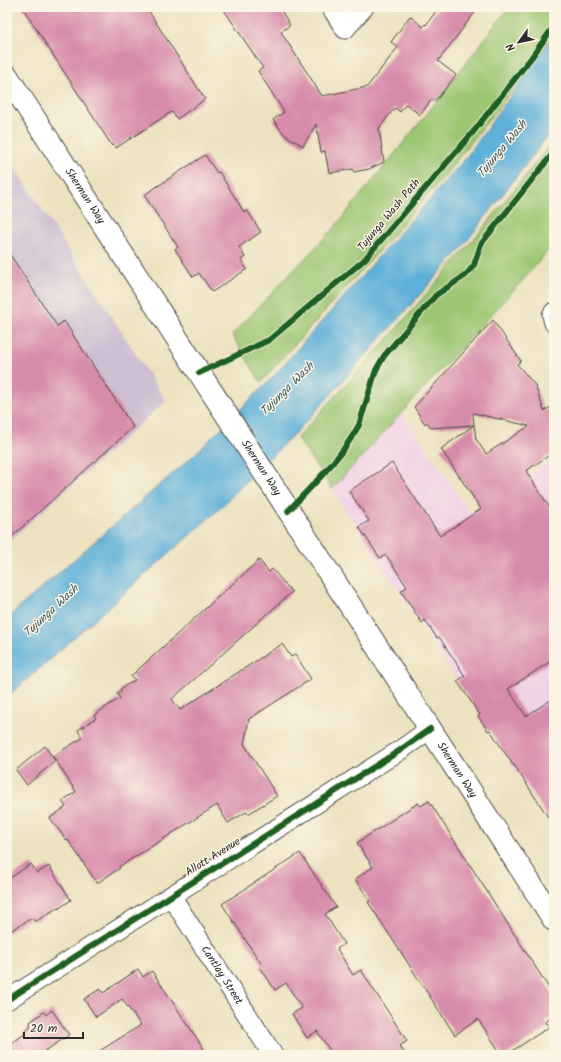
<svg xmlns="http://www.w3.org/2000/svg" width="561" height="1062" viewBox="0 0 561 1062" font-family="Kalam,sans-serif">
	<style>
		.built { fill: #f0d0e5 }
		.industrial { fill: #cebed2 }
		.green { fill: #9cc672; stroke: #64784e }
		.water { fill: #5fb0d9; stroke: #456e82 }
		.building { fill: #d78baa }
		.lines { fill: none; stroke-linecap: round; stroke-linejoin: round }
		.minor-casing { stroke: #484641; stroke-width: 21 }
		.primary-casing { stroke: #484641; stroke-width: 24 }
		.minor { stroke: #fff; stroke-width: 19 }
		.primary { stroke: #fff; stroke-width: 22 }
		.cycleway-casing { stroke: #fcf5e5; stroke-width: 8 }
		.cycleway { stroke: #1b5e20; stroke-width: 6 }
		.labels { text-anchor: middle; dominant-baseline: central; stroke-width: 3; stroke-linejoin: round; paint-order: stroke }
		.street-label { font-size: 11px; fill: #2b2b2b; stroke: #fcf5e5 }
		.water-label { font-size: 12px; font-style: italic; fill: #3d5a68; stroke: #fcf5e5 }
	</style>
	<rect width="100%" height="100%" fill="#fcf5e5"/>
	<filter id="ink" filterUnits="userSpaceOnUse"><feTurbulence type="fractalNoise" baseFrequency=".025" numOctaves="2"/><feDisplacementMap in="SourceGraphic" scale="8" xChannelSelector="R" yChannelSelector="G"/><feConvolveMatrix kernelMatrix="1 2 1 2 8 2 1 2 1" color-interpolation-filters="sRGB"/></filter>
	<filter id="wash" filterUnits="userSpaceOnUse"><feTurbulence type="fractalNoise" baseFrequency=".012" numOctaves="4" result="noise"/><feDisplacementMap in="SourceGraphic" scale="16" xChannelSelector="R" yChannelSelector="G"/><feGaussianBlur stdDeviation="0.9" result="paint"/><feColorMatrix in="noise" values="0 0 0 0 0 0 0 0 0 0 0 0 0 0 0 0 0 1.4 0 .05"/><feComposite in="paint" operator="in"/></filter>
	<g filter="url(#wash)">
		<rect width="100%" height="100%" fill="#ece2c0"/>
		<path class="built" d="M402,413L470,513L554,458V828L332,489Z"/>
		<path class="industrial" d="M7,155L166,401L7,543Z"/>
		<g class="green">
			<path d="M509,7H554V34L520,80L442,179L376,254L261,382L232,335L334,228L434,105Z"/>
			<path d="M554,140V243L532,270L332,489L297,438L392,334L485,226Z"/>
		</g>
		<path class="water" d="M554,36V128L460,250L307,421L217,511L7,697V618L194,455L272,378L465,159Z"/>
		<g id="blocks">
			<g class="building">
				<path d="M22,7H146L205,99L177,119L172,112L168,114L116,148L114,144L112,146Z"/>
				<path d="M222,7H279L290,25L281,32L322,96L367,87L398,47L391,42L410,16L423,27L425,24L426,25L439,7H479L438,61L456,75L438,98L434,101L432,99L420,115L406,104L400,112L395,108L379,128L384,162L369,169L354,172L353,169L329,173L325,151L321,152L316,124L303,146L285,135L273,120L284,112L258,71L263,68Z"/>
				<path d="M205,155L217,173L219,172L244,212L247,210L261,232L239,247L245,257L241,260L247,269L212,292L199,273L193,277L175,249L178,247L144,195Z"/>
				<path d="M7,250L57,326L64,321L133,427L7,541Z"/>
				<path d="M493,320L521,361L517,364L535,385L544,411L554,405V452L526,471L554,514V659L508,689L526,716L554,698V826L514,765H513L490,730L488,731L478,716L480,715L457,681L465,676L439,637L437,638L425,620L422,623L401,591L407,587L386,555L380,558L359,527L369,521L349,491L392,463L440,536L481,509L441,449L474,425L476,439L486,454L529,426L473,413L474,425L431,428L427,422L425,424L414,407Z"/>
				<path d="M259,560L269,572L272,569L292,592L172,699L180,710L282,644L291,657L295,654L311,679L249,719L244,744L277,796L248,814L246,812L228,823L217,805L119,867L120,868L97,883L68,840L67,841L50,818L66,807L62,801L76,792L53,756L82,738L78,730L96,718L94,715L120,698L117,694L122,691L120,689L135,680L131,676Z"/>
				<path d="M45,746L55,761L27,785L16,770Z"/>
				<path d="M429,801L554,996V1016L545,1022L549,1027L506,1055H502L478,1019L455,1035L368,902L370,901L355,879L373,867L357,843L418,803L421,806Z"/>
				<path d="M300,853L336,907L325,914L344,944L337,949L353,975L361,970L392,1018L407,1041L400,1046L406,1055H333L317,1031L307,1038L292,1014L302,1008L286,983L275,990L260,967L262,965L222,904Z"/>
				<path d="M31,864L37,873L49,866L71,900L58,909L57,908L35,922L32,918L7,933V880Z"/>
				<path d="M138,969L143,977L152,971L204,1049L196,1055H93L141,1025L122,999L96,1017L84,999L100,989L103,993Z"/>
				<path d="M52,1010L69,1035L39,1055H7V1046L25,1034L24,1032L30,1028V1022L44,1012L46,1015Z"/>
			</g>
		</g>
	</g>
	<g filter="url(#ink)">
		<use href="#blocks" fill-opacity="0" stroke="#484641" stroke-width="1"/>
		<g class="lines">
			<defs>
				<g id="minor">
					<path d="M331,7L345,29L364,7"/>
					<path d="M554,312L552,315L554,323"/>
					<path id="s1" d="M171,896L273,1055"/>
					<path d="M7,1000L399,751L430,729"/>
				</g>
				<g id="primary">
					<path id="s2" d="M7,76L554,920"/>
				</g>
			</defs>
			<use href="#minor" class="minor-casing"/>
			<use href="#primary" class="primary-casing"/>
			<use href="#minor" class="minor"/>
			<use href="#primary" class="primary"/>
			<defs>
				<g id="cycleway">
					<path d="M199,373L269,340L364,260L474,131L531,58L554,26"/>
					<path d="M288,511C314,484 341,458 359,425L376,370L384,356L436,295L466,275L474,265L481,244L554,152"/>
					<path d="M7,1000L399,751L430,729"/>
				</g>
			</defs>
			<use href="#cycleway" class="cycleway-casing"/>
			<use href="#cycleway" class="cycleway"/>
		</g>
	</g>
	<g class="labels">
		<g class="street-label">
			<text stroke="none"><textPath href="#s2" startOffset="143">Sherman Way</textPath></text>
			<text transform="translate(389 215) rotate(-50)">Tujunga Wash Path</text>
			<text stroke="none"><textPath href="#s2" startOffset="467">Sherman Way</textPath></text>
			<text stroke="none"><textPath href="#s2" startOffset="827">Sherman Way</textPath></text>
			<text transform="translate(213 857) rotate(-32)">Allott Avenue</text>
			<text stroke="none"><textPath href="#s1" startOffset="94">Cantlay Street</textPath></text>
		</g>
		<g class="water-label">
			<text transform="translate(502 149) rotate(-50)">Tujunga Wash</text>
			<text transform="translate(287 389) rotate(-45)">Tujunga Wash</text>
			<text transform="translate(51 611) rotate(-43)">Tujunga Wash</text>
		</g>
	</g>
	<rect width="561" height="1062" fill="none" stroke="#fcf5e5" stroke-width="24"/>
	<g transform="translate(519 42) rotate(237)" stroke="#fcf5e5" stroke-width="3" paint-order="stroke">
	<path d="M0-3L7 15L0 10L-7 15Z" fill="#2b2b2b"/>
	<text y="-6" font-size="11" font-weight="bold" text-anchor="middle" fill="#2b2b2b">N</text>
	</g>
	<path d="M24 1032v6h59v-6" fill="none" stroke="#2b2b2b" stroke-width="2"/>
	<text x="30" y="1032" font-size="12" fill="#2b2b2b" stroke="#fcf5e5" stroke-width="3" paint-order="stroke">20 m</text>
</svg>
